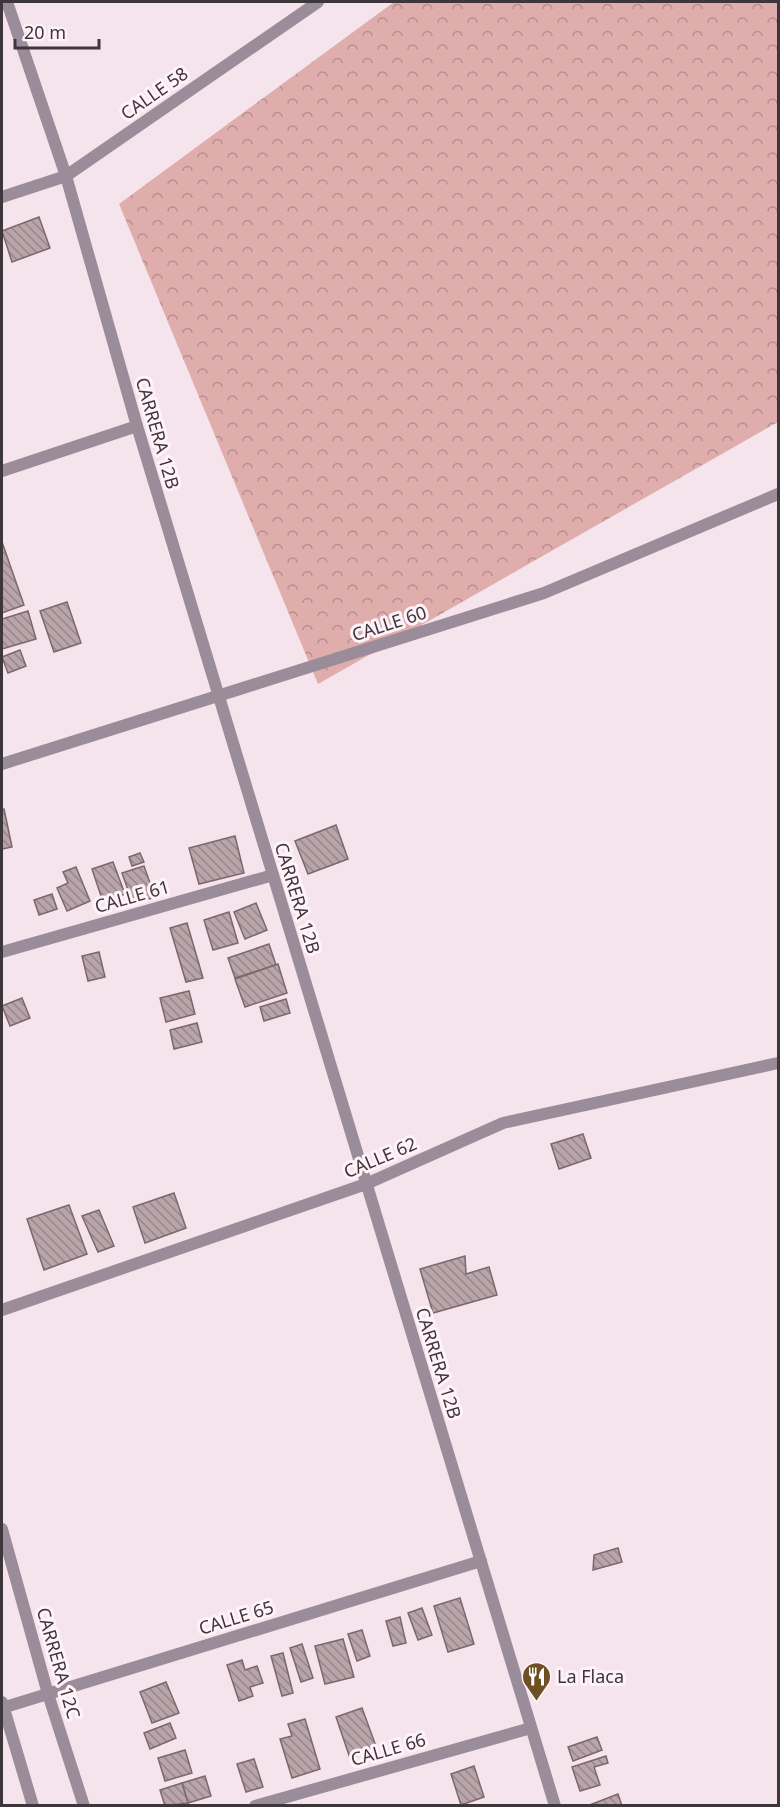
<svg xmlns="http://www.w3.org/2000/svg" width="780" height="1807" viewBox="0 0 780 1807" font-family="'Noto Sans',sans-serif">
	<style>
		.forest { fill: url(#forest-crowns) }
		.building { fill: url(#building-back-hatch); stroke: #7a686c; stroke-width: 1.5 }
		.lines { fill: none; stroke-linecap: round; stroke-linejoin: round }
		.street { stroke: #9b8c9a; stroke-width: 12 }
		.labels { text-anchor: middle; dominant-baseline: central; stroke-width: 6; stroke-linejoin: round; paint-order: stroke }
		.street-label { font-size: 18px; fill: #3d363a; stroke: #fff3f9 }
		.poi-label { font-size: 18px; fill: #3d363a; stroke: #fff3f9; text-anchor: start }
	</style>
	<defs>
		<pattern id="forest-crowns" width="20" height="18" patternUnits="userSpaceOnUse" patternTransform="scale(1.5)"><rect width="20" height="18" fill="#dfaeac"/><path d="M2 6a3 3 0 1 1 6 0M12 15a3 3 0 1 1 6 0" fill="none" stroke="#b68e8d"/></pattern>
		<pattern id="building-back-hatch" width="6" height="6" patternUnits="userSpaceOnUse" patternTransform="scale(1.5)"><rect width="6" height="6" fill="#b8a4a9"/><path d="M-1 5l2 2M0 0l6 6M5-1l2 2" fill="none" stroke="#97868b"/></pattern>
	</defs>
	<rect width="100%" height="100%" fill="#f6e4ed"/>
	<path class="forest" d="M394,2H778V422L318,684L119,204Z"/>
	<g class="building">
		<path d="M39,217L50,248L12,262L2,231Z"/>
		<path d="M2,542L24,605L2,613Z"/>
		<path d="M67,602L81,643L54,652L40,611Z"/>
		<path d="M28,611L36,639L2,649V619Z"/>
		<path d="M20,650L26,666L8,673L2,657Z"/>
		<path d="M4,809L12,847L2,849V810Z"/>
		<path d="M336,825L348,859L308,874L295,841Z"/>
		<path d="M235,836L244,873L199,884L189,848Z"/>
		<path d="M140,853L144,862L132,866L129,857Z"/>
		<path d="M113,862L125,894L103,902L92,869Z"/>
		<path d="M144,866L155,897L133,904L122,873Z"/>
		<path d="M76,867L90,901L67,911L57,888L68,883L63,872Z"/>
		<path d="M52,894L57,909L39,915L34,900Z"/>
		<path d="M256,903L267,930L245,939L234,912Z"/>
		<path d="M229,912L238,943L213,950L204,920Z"/>
		<path d="M187,923L203,978L186,982L170,928Z"/>
		<path d="M269,944L276,965L235,978L228,958Z"/>
		<path d="M99,952L105,977L88,981L82,956Z"/>
		<path d="M278,964L287,993L245,1007L235,979Z"/>
		<path d="M189,991L195,1014L166,1022L160,998Z"/>
		<path d="M22,998L30,1018L10,1026L2,1006Z"/>
		<path d="M286,999L290,1013L264,1021L260,1007Z"/>
		<path d="M197,1023L202,1042L174,1049L170,1030Z"/>
		<path d="M583,1134L591,1158L559,1169L551,1144Z"/>
		<path d="M174,1193L186,1228L145,1243L133,1207Z"/>
		<path d="M69,1205L87,1254L44,1270L27,1219Z"/>
		<path d="M99,1210L114,1246L98,1252L82,1216Z"/>
		<path d="M465,1256L466,1274L489,1267L497,1295L433,1313L420,1269Z"/>
		<path d="M618,1548L622,1562L593,1570L594,1555Z"/>
		<path d="M460,1598L474,1644L448,1652L434,1606Z"/>
		<path d="M422,1608L432,1635L418,1640L408,1613Z"/>
		<path d="M400,1617L406,1643L393,1646L386,1621Z"/>
		<path d="M362,1630L370,1656L357,1661L348,1634Z"/>
		<path d="M343,1639L354,1677L325,1684L315,1646Z"/>
		<path d="M302,1644L313,1678L301,1682L290,1648Z"/>
		<path d="M283,1653L293,1693L282,1696L271,1656Z"/>
		<path d="M242,1660L245,1670L257,1666L263,1683L250,1687L253,1696L239,1701L227,1665Z"/>
		<path d="M166,1682L179,1713L152,1723L140,1692Z"/>
		<path d="M362,1708L377,1749L350,1758L336,1717Z"/>
		<path d="M305,1719L320,1769L292,1778L280,1739L292,1736L288,1724Z"/>
		<path d="M170,1723L176,1738L150,1749L144,1733Z"/>
		<path d="M597,1737L602,1750L573,1761L568,1747Z"/>
		<path d="M185,1750L192,1773L165,1781L158,1758Z"/>
		<path d="M606,1756L608,1763L594,1767L600,1785L580,1791L572,1767Z"/>
		<path d="M254,1759L263,1787L246,1792L237,1764Z"/>
		<path d="M474,1766L484,1797L461,1805L451,1774Z"/>
		<path d="M205,1776L211,1796L188,1803L182,1783Z"/>
		<path d="M182,1783L188,1803L165,1806L160,1790Z"/>
		<path d="M618,1794L622,1806H587Z"/>
	</g>
	<g class="lines">
		<g class="street">
			<path d="M7,2L66,176L137,426L555,1806"/>
			<path d="M2,197L66,176L318,2"/>
			<path d="M2,471L137,426"/>
			<path d="M2,764L544,593L778,494"/>
			<path d="M2,952L273,875"/>
			<path d="M2,1310L366,1184L503,1123L778,1063"/>
			<path d="M2,1529L48,1694L84,1806"/>
			<path d="M2,1702L33,1806"/>
			<path d="M2,1708L481,1561"/>
			<path d="M255,1806L531,1728"/>
		</g>
	</g>
	<defs>
		<symbol id="restaurant-pin" viewBox="-11 -11 22 30"><path d="M0 17L-7.5 6A9.5 9.5 0 1 1 7.5 6Z" fill="#6e5025" stroke="#fff3f9"/><path d="M-5-6h1v4h1v-4h1v4h1v-4h1v5L-1.5 .5V6h-2V.5L-5-1ZM5-6V6H3V1.5H1.5Q1.5-4 5-6Z" fill="#fff"/></symbol>
	</defs>
	<g fill-rule="evenodd">
		<use href="#restaurant-pin" x="520" y="1660" width="33" height="45"/>
	</g>
	<g class="labels">
		<g class="street-label">
			<text transform="translate(154 93) rotate(-35)">CALLE 58</text>
			<text transform="translate(158 433) rotate(74)">CARRERA 12B</text>
			<text transform="translate(389 623) rotate(-18)">CALLE 60</text>
			<text transform="translate(132 896) rotate(-16)">CALLE 61</text>
			<text transform="translate(298 898) rotate(73)">CARRERA 12B</text>
			<text transform="translate(380 1157) rotate(-23)">CALLE 62</text>
			<text transform="translate(439 1363) rotate(73)">CARRERA 12B</text>
			<text transform="translate(236 1617) rotate(-17)">CALLE 65</text>
			<text transform="translate(59 1663) rotate(74)">CARRERA 12C</text>
			<text transform="translate(388 1749) rotate(-16)">CALLE 66</text>
		</g>
		<g class="poi-label">
			<text x="557" y="1676">La Flaca</text>
		</g>
	</g>
	<rect width="780" height="1807" fill="none" stroke="#3d363a" stroke-width="6"/>
	<path d="M15 39v9h84v-9" fill="none" stroke="#3d363a" stroke-width="3"/>
	<text x="24" y="39" font-size="18" fill="#3d363a" stroke="#fff3f9" stroke-width="4.5" paint-order="stroke">20 m</text>
</svg>
